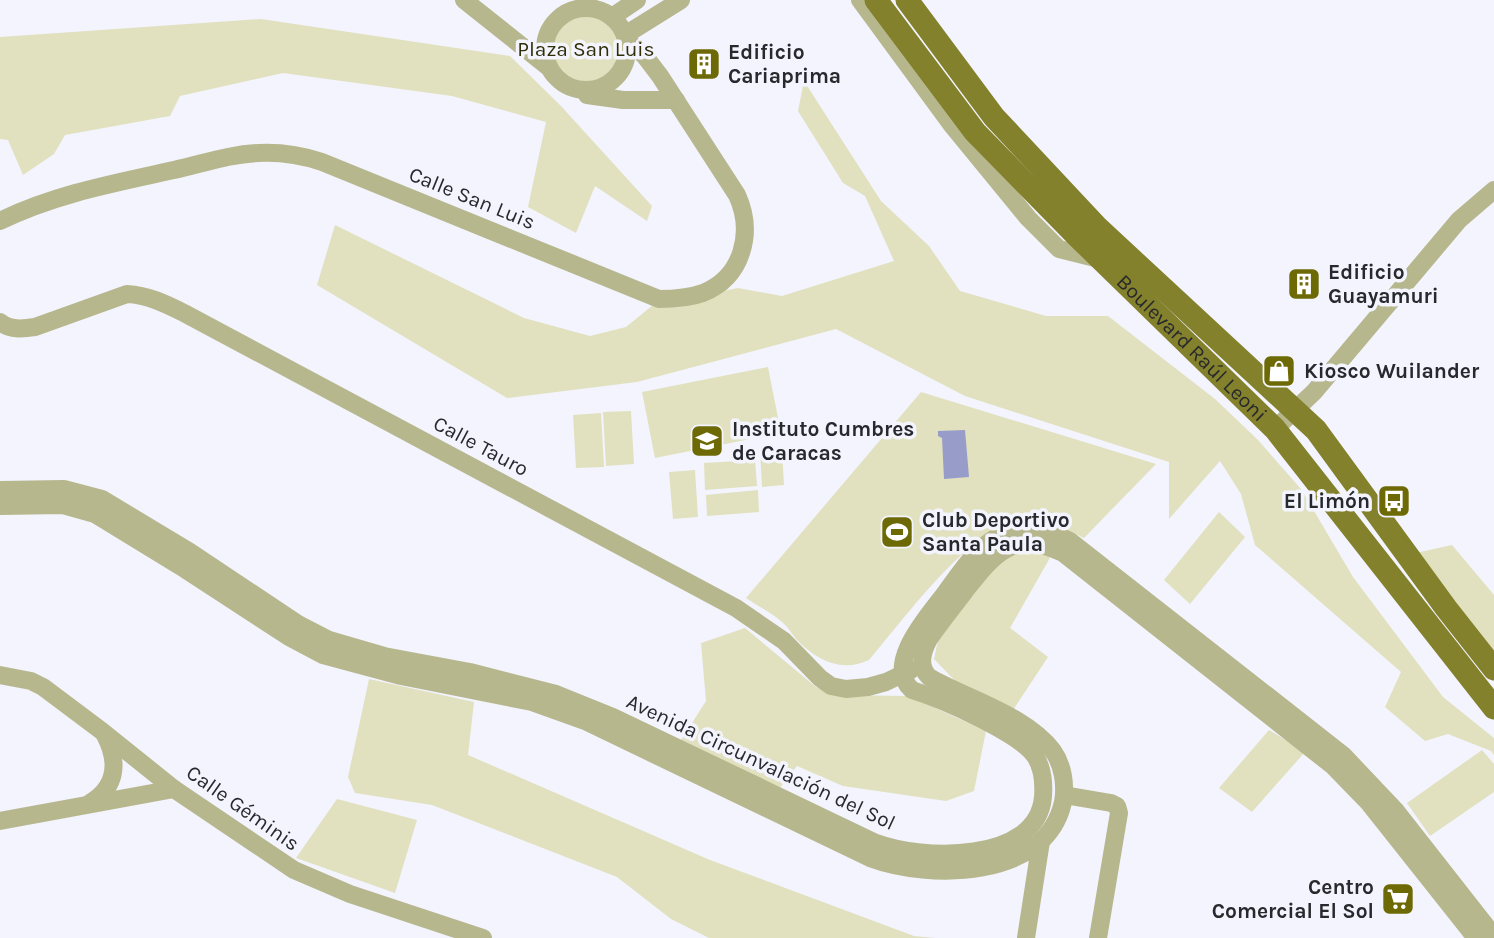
<svg xmlns="http://www.w3.org/2000/svg" width="1494" height="938" viewBox="0 0 1494 938" font-family="Karla,sans-serif">
	<style>
		.green { fill: #e1e1bf }
		.water { fill: #989cc8 }
		.lines { fill: none; stroke-linecap: round; stroke-linejoin: round }
		.minor { stroke: #b7b78e; stroke-width: 18 }
		.major { stroke: #83812c; stroke-width: 23 }
		.labels { text-anchor: middle; dominant-baseline: central; stroke-width: 7; stroke-linejoin: round; paint-order: stroke }
		.park-label { font-size: 21px; fill: #2f2e06; stroke: #f3f4fe }
		.poi-label { font-size: 21px; font-weight: bold; fill: #28292d; stroke: #f3f4fe; text-anchor: start }
		.street-label { font-size: 21px; fill: #28292d; stroke: #f3f4fe }
	</style>
	<rect width="100%" height="100%" fill="#f3f4fe"/>
	<g class="green">
		<circle cx="586" cy="49" r="41"/>
		<path d="M261,19L510,56L561,106L652,206L647,221L595,186L576,233L528,207L546,122L452,96L283,73L180,96L170,116L65,135L54,154L23,175L8,140L0,139V37Z"/>
		<path d="M804,81L881,201L929,246L960,291L1046,316H1108L1215,399L1258,440L1301,489L1353,577L1443,697L1494,738V755L1491,751L1448,734L1425,741L1385,707L1401,672L1255,545L1241,494L1220,461L1169,519V462L965,396L836,329L637,382L507,398L317,285L335,225L524,318L590,336L626,327L653,305L738,288L782,296L894,261L865,196L843,183L798,111Z"/>
		<path d="M768,367L781,433L655,458L642,392Z"/>
		<path d="M921,392L1156,464L1084,538C1064,529 1045,518 1022,520C972,524 901,623 869,660C841,673 816,660 796,639C792,634 788,627 782,622C772,613 758,606 746,598Z"/>
		<path d="M631,411L634,464L606,466L603,412Z"/>
		<path d="M601,413L604,467L576,468L573,415Z"/>
		<path d="M782,451L784,485L762,487L760,452Z"/>
		<path d="M755,460L757,486L705,490L704,463Z"/>
		<path d="M695,470L698,517L673,519L669,472Z"/>
		<path d="M758,490L759,512L707,516L706,495Z"/>
		<path d="M1219,512L1245,537L1190,604L1164,580Z"/>
		<path d="M1452,545L1494,595V660L1411,554Z"/>
		<path d="M1023,548L1051,556L1010,628L1048,657L1013,710L960,686L934,659L938,640L1002,553Z"/>
		<path d="M745,628L816,687L836,695L909,696L986,731L974,791L946,801L843,786L797,766L779,789L681,740L706,701L701,643Z"/>
		<path d="M369,679L474,702L468,755L710,860L914,936L935,938H709L671,919L617,877L432,805L355,793L348,777Z"/>
		<path d="M1269,730L1305,752L1252,812L1219,788Z"/>
		<path d="M1482,750L1494,764V792L1430,836L1407,803Z"/>
		<path d="M337,799L417,820L395,893L296,858Z"/>
	</g>
	<path class="water" d="M965,430L969,477L944,479L942,438L938,436V431Z"/>
	<g class="lines">
		<g class="minor">
			<path d="M464,0L547,66"/>
			<path d="M860,0L951,124L1028,218L1059,249L1099,259"/>
			<circle cx="586" cy="49" r="41"/>
			<path d="M612,17L637,0"/>
			<path d="M625,35L681,0"/>
			<path d="M587,95L623,100H676"/>
			<path d="M0,221C55,194 115,183 174,170C202,164 230,154 259,153C281,152 301,155 322,162L659,299C674,299 689,298 703,293C743,277 754,232 737,195L660,76L644,55L627,41"/>
			<path d="M0,322C10,330 22,329 35,327L127,294C148,295 166,304 184,313L736,608L784,641L820,678L831,686L846,689L868,687L886,682L911,670"/>
			<path d="M1275,429L1314,392L1459,220L1494,190"/>
			<path d="M0,490L64,489L102,499L190,552L298,624L329,640L384,656L470,672L556,694L613,717L876,843C921,860 1037,864 1043,797C1044,783 1043,768 1035,756C1018,732 941,699 912,690C884,665 927,617 943,596C961,572 978,542 1008,532C1030,524 1050,531 1070,541L1343,755L1396,811L1494,936"/>
			<path d="M0,506L63,505L95,514L180,566L289,637L323,655L401,676L532,702L585,721L870,858C929,880 1046,880 1063,802C1066,785 1063,765 1053,751C1026,715 967,699 929,677C918,666 922,652 929,639C940,623 953,607 965,591C994,554 1013,529 1063,553L1333,766L1368,802L1476,938"/>
			<path d="M0,675L31,681L43,687L103,732L174,789L294,870L350,894L483,938"/>
			<path d="M1064,795L1111,803L1117,806L1119,813L1098,938"/>
			<path d="M90,803C117,787 119,762 105,735"/>
			<path d="M0,821L174,789"/>
			<path d="M1026,938L1041,841"/>
		</g>
		<g class="major">
			<path id="s1" d="M876,0L975,132L1076,235L1275,429L1494,708"/>
			<path d="M907,0L994,117L1098,228L1316,430L1446,608L1494,669"/>
		</g>
	</g>
	<defs>
		<symbol id="building-square" viewBox="-11 -11 22 22"><rect x="-9" y="-9" width="18" height="18" rx="4" fill="#6d6904" stroke="#f3f4fe"/><path d="M-4-6H4V6H1V3H-1V6H-4ZM-2.5-4.3h1.7v1.8h-1.7ZM.8-4.3h1.7v1.8H.8ZM-2.5-1h1.7V.8h-1.7ZM.8-1h1.7V.8H.8Z" fill="#fff"/></symbol>
		<symbol id="shop-square" viewBox="-11 -11 22 22"><rect x="-9" y="-9" width="18" height="18" rx="4" fill="#6d6904" stroke="#f3f4fe"/><path d="M-5-2.5h2.3a2.7 3.5 0 0 1 5.4 0H5L5.5 6h-11ZM-1.5-2.5h3a1.5 2.3 0 0 0-3 0Z" fill="#fff"/></symbol>
		<symbol id="school-square" viewBox="-11 -11 22 22"><rect x="-9" y="-9" width="18" height="18" rx="4" fill="#6d6904" stroke="#f3f4fe"/><path d="M0-5L7-2L0 1L-7-2ZM-4 1L0 2.5L4 1V4Q0 6-4 4Z" fill="#fff"/></symbol>
		<symbol id="bus-square" viewBox="-11 -11 22 22"><rect x="-9" y="-9" width="18" height="18" rx="4" fill="#6d6904" stroke="#f3f4fe"/><path d="M-5-6H5V4H4V6H2V4H-2V6H-4V4H-5ZM-3.5-4V0h7V-4ZM-3.5 1.2v1.5H-2V1.2ZM2 1.2v1.5H3.5V1.2Z" fill="#fff"/></symbol>
		<symbol id="stadium-square" viewBox="-11 -11 22 22"><rect x="-9" y="-9" width="18" height="18" rx="4" fill="#6d6904" stroke="#f3f4fe"/><path d="M0-5a6.5 5 0 1 0 0 10a6.5 5 0 1 0 0-10ZM-3.5-1.8h7v3.6h-7Z" fill="#fff"/></symbol>
		<symbol id="supermarket-square" viewBox="-11 -11 22 22"><rect x="-9" y="-9" width="18" height="18" rx="4" fill="#6d6904" stroke="#f3f4fe"/><path d="M-6-5.5h2.5l.6 2H6L4.5 2H-2.5L-4.4-4H-6ZM-1.5 3.2a1.3 1.3 0 1 0 .1 0ZM3 3.2a1.3 1.3 0 1 0 .1 0Z" fill="#fff"/></symbol>
	</defs>
	<g fill-rule="evenodd">
		<use href="#building-square" x="685" y="45" width="38" height="38"/>
		<use href="#building-square" x="1285" y="265" width="38" height="38"/>
		<use href="#shop-square" x="1260" y="352" width="38" height="38"/>
		<use href="#school-square" x="688" y="422" width="38" height="38"/>
		<use href="#bus-square" x="1375" y="482" width="38" height="38"/>
		<use href="#stadium-square" x="878" y="513" width="38" height="38"/>
		<use href="#supermarket-square" x="1379" y="880" width="38" height="38"/>
	</g>
	<g class="labels">
		<g class="park-label">
			<text x="586" y="49">Plaza San Luis</text>
		</g>
		<g class="poi-label">
			<text x="728" y="52">Edificio<tspan x="728" dy="24">Cariaprima</tspan></text>
			<text x="1328" y="272">Edificio<tspan x="1328" dy="24">Guayamuri</tspan></text>
			<text x="1304" y="371">Kiosco Wuilander</text>
			<text x="732" y="429">Instituto Cumbres<tspan x="732" dy="24">de Caracas</tspan></text>
			<text x="1370" y="501" text-anchor="end">El Limón</text>
			<text x="922" y="520">Club Deportivo<tspan x="922" dy="24">Santa Paula</tspan></text>
			<text x="1374" y="887" text-anchor="end">Centro<tspan x="1374" dy="24">Comercial El Sol</tspan></text>
		</g>
		<g class="street-label">
			<text transform="translate(472 198) rotate(22)">Calle San Luis</text>
			<text stroke="none"><textPath href="#s1" startOffset="471">Boulevard Raúl Leoni</textPath></text>
			<text transform="translate(481 446) rotate(28)">Calle Tauro</text>
			<text transform="translate(761 762) rotate(25)">Avenida Circunvalación del Sol</text>
			<text transform="translate(243 808) rotate(35)">Calle Géminis</text>
		</g>
	</g>
</svg>
